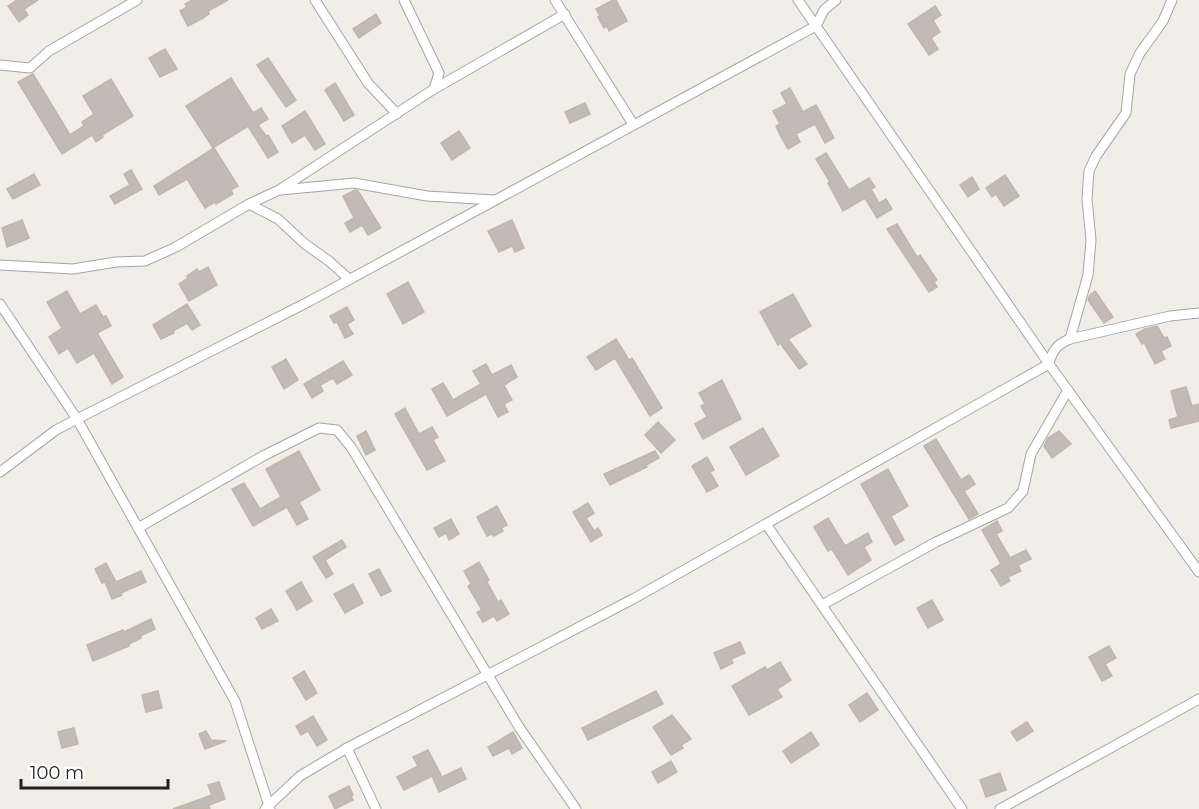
<svg xmlns="http://www.w3.org/2000/svg" width="1199" height="809" viewBox="0 0 1199 809" font-family="Montserrat,sans-serif">
	<style>
		.building { fill: #c2bab5; stroke: #c2b5ab; stroke-width: 1.5 }
		.lines { fill: none; stroke-linecap: round; stroke-linejoin: round }
		.minor-casing { stroke: #a5a5a5; stroke-width: 11 }
		.minor { stroke: #fff; stroke-width: 9 }
	</style>
	<rect width="100%" height="100%" fill="#f1eee8"/>
	<g class="building">
		<path d="M17,0H38L24,9L28,15L19,22L8,6Z"/>
		<path d="M192,0H228L208,11L209,14L203,18L188,26L180,11L187,7L185,4Z"/>
		<path d="M613,0H616L627,21L609,31L607,26L604,28L598,17L600,16L596,9Z"/>
		<path d="M935,6L941,15L933,20L940,32L931,38L938,49L929,55L908,24Z"/>
		<path d="M376,14L381,23L359,38L353,29Z"/>
		<path d="M165,49L177,69L160,77L149,58Z"/>
		<path d="M268,58L296,100L286,107L257,65Z"/>
		<path d="M33,74L70,135L84,126L82,122L94,114L83,96L111,79L133,116L102,135L103,137L96,142L92,135L62,154L18,82Z"/>
		<path d="M231,78L253,113L261,108L268,119L258,125L266,136L268,135L278,152L268,158L248,126L213,148L186,106Z"/>
		<path d="M335,83L354,115L344,121L325,90Z"/>
		<path d="M790,88L803,112L816,105L834,138L825,143L815,124L796,134L800,142L788,149L780,135L776,126L780,124L773,111L787,104L781,93Z"/>
		<path d="M585,103L590,114L570,123L565,112Z"/>
		<path d="M305,111L325,144L315,150L305,135L292,143L282,126Z"/>
		<path d="M459,131L470,148L452,160L441,143Z"/>
		<path d="M214,148L238,186L231,190L233,194L216,204L215,202L205,208L187,179L159,195L154,186Z"/>
		<path d="M826,153L849,190L869,178L875,187L871,189L879,203L886,199L892,209L877,218L865,198L843,211L828,183L830,182L816,159Z"/>
		<path d="M131,170L142,189L115,204L110,196L130,185L124,174Z"/>
		<path d="M34,174L40,185L13,199L7,189Z"/>
		<path d="M1005,175L1019,196L1004,206L996,194L992,197L986,188Z"/>
		<path d="M972,177L979,189L968,197L960,185Z"/>
		<path d="M355,190L358,191L381,228L368,235L362,225L350,232L345,223L354,218L343,196Z"/>
		<path d="M22,220L29,238L7,247L2,228Z"/>
		<path d="M512,220L524,248L515,252L512,246L499,252L488,231Z"/>
		<path d="M897,224L917,257L920,255L937,280L934,282L937,287L929,292L887,229Z"/>
		<path d="M208,267L217,285L189,301L179,284L188,278L187,276L197,269L199,272Z"/>
		<path d="M408,282L424,312L403,324L387,294Z"/>
		<path d="M67,291L80,314L96,305L103,317L106,316L111,326L97,333L123,377L112,384L94,353L77,363L68,348L59,354L49,337L62,328L47,302Z"/>
		<path d="M1095,291L1113,317L1104,323L1088,300L1090,295Z"/>
		<path d="M793,294L811,326L788,339L807,364L799,369L780,343L778,345L760,312Z"/>
		<path d="M187,304L200,325L192,330L187,323L173,331L174,333L161,339L153,325Z"/>
		<path d="M347,307L354,320L347,324L353,334L345,338L337,322L334,323L330,316Z"/>
		<path d="M1157,326L1164,338L1167,337L1171,346L1161,351L1165,359L1155,364L1144,342L1142,344L1136,334L1145,329Z"/>
		<path d="M616,339L629,360L632,358L662,408L650,416L615,358L596,370L587,357Z"/>
		<path d="M286,359L298,380L284,389L272,367Z"/>
		<path d="M343,361L352,375L337,384L333,378L320,385L323,391L312,398L304,384Z"/>
		<path d="M486,364L492,375L511,365L517,377L504,385L512,400L504,404L508,412L498,417L486,394L447,416L432,389L443,383L453,400L481,384L473,371Z"/>
		<path d="M722,380L741,419L703,439L695,424L707,417L701,406L705,404L699,393Z"/>
		<path d="M1186,387L1192,406L1199,404V421L1171,428L1169,420L1178,417L1171,391Z"/>
		<path d="M405,408L419,434L432,427L438,437L433,440L445,461L427,470L395,414Z"/>
		<path d="M658,422L675,440L661,453L645,435Z"/>
		<path d="M763,428L779,456L746,475L730,447Z"/>
		<path d="M366,431L375,450L366,455L357,436Z"/>
		<path d="M1059,431L1071,444L1052,458L1044,446L1048,438Z"/>
		<path d="M936,439L961,480L969,475L975,484L964,491L978,514L969,519L924,446Z"/>
		<path d="M299,451L320,490L299,502L308,519L297,525L287,507L253,526L232,489L244,483L260,509L281,497L266,469Z"/>
		<path d="M655,451L659,458L646,465L647,467L610,485L604,474Z"/>
		<path d="M707,457L714,470L710,472L718,486L707,492L692,466Z"/>
		<path d="M888,469L908,506L891,516L904,540L895,545L861,484Z"/>
		<path d="M588,503L594,513L586,518L594,531L598,528L602,535L591,542L573,512Z"/>
		<path d="M497,506L507,525L501,528L503,531L494,536L492,534L487,536L477,517Z"/>
		<path d="M828,518L845,546L868,533L872,542L864,547L871,560L848,575L832,549L828,551L814,527Z"/>
		<path d="M451,519L459,534L449,540L446,533L439,537L434,528Z"/>
		<path d="M997,521L1002,531L996,534L1010,558L1026,550L1031,559L1018,565L1021,571L1008,577L1010,581L1001,586L991,570L1001,564L982,530Z"/>
		<path d="M342,540L346,547L325,560L333,574L326,578L313,557Z"/>
		<path d="M479,562L489,580L487,582L498,602L501,600L509,614L497,621L494,616L483,622L477,612L482,610L468,586L471,584L464,571Z"/>
		<path d="M106,563L116,582L141,571L146,582L121,593L122,595L112,599L105,582L102,583L95,569Z"/>
		<path d="M379,569L391,591L381,596L369,574Z"/>
		<path d="M301,582L312,601L297,610L286,591Z"/>
		<path d="M353,584L363,603L345,613L334,594Z"/>
		<path d="M932,600L943,620L928,628L917,608Z"/>
		<path d="M271,609L278,621L262,629L256,618Z"/>
		<path d="M151,619L155,629L140,636L141,638L129,644V646L93,661L87,645L123,630L124,632Z"/>
		<path d="M740,642L745,653L731,659L733,663L721,669L714,653Z"/>
		<path d="M1109,646L1116,658L1105,664L1112,676L1102,681L1089,657Z"/>
		<path d="M780,662L791,680L777,689L782,697L749,715L732,686L765,667L767,670Z"/>
		<path d="M304,671L317,693L306,700L293,678Z"/>
		<path d="M158,691L162,708L146,712L142,695Z"/>
		<path d="M656,691L663,704L588,740L582,728Z"/>
		<path d="M867,693L878,710L860,722L849,705Z"/>
		<path d="M672,715L691,739L681,745L683,748L671,755L653,727Z"/>
		<path d="M313,716L327,740L317,746L308,731L301,735L296,726Z"/>
		<path d="M1027,722L1033,731L1017,741L1011,732Z"/>
		<path d="M74,728L78,744L62,748L58,732Z"/>
		<path d="M206,731L211,740L226,741L205,749L199,734Z"/>
		<path d="M513,732L522,748L512,754L509,748L493,756L488,747Z"/>
		<path d="M811,732L819,745L791,763L783,751Z"/>
		<path d="M428,750L442,777L461,768L466,779L439,792L432,776L404,790L397,777L418,766L413,757Z"/>
		<path d="M671,761L677,772L658,783L652,772Z"/>
		<path d="M1000,773L1006,790L986,797L980,780Z"/>
		<path d="M219,782L225,799L209,805L210,809H173L212,795L208,785Z"/>
		<path d="M349,786L353,795L351,796L353,800L335,809L329,796Z"/>
	</g>
	<g class="lines">
		<defs>
			<g id="minor">
				<path d="M315,0L368,83L397,114"/>
				<path d="M404,0L439,73L434,89"/>
				<path d="M555,0L633,124"/>
				<path d="M798,0L1049,364L1199,572"/>
				<path d="M0,65L30,68L49,51L137,0"/>
				<path d="M281,190L354,183L427,196L494,200"/>
				<path d="M249,204L278,219L305,244L329,261L349,279"/>
				<path d="M0,265L73,269L116,262L145,261L176,247L249,204L279,190L434,89L565,14"/>
				<path d="M0,304L77,419L235,701L270,809"/>
				<path d="M1070,339L1088,275L1091,240L1087,199L1089,171L1096,156L1126,113L1130,74L1140,53L1163,21L1172,0"/>
				<path d="M0,472L56,430L77,419L308,302L816,26L824,10L836,0"/>
				<path d="M766,524L962,809"/>
				<path d="M138,528L263,456L319,428L337,430L351,447L519,727L576,809"/>
				<path d="M822,605L936,542L1008,508L1023,491L1031,454L1068,390"/>
				<path d="M347,748L376,809"/>
				<path d="M265,809L300,776L347,748L633,599L1049,364C1052,351 1057,344 1070,339L1170,316L1199,313"/>
				<path d="M1000,809L1199,699"/>
			</g>
		</defs>
		<use href="#minor" class="minor-casing"/>
		<use href="#minor" class="minor"/>
	</g>
	<path d="M21 779v9h147v-9" fill="none" stroke="#212121" stroke-width="3"/>
	<text x="30" y="779" font-size="18" fill="#212121" stroke="#ffffff" stroke-width="4.5" paint-order="stroke">100 m</text>
</svg>
